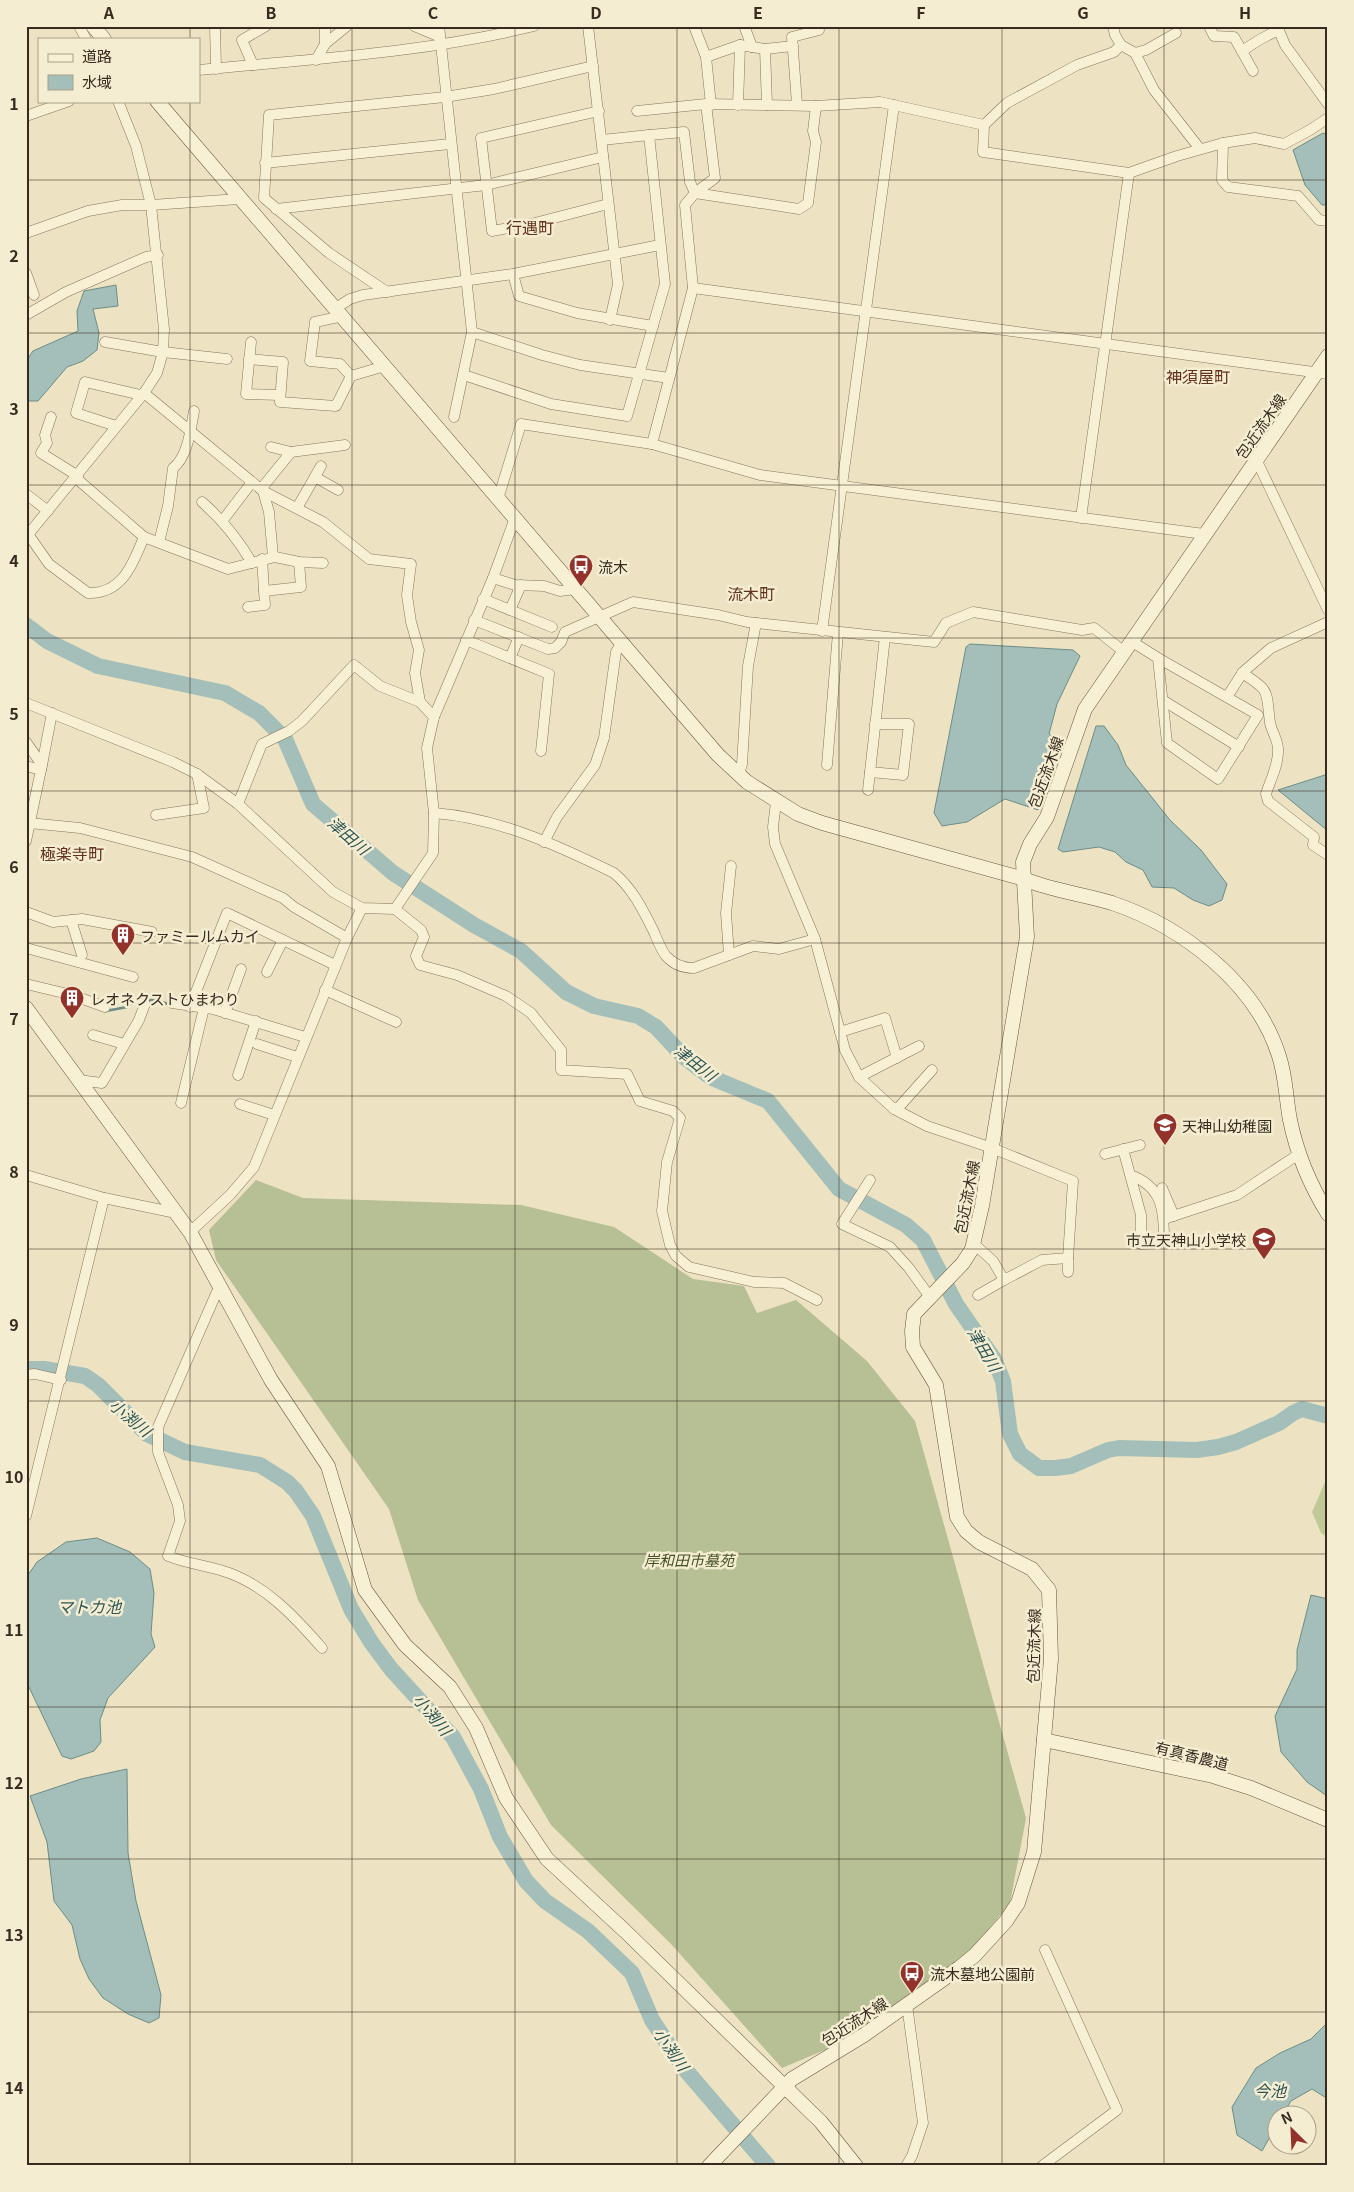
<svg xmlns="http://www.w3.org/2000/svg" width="1354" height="2192" viewBox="0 0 1354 2192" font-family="Georgia,'Noto Sans JP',serif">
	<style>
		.green { fill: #c1ca96 }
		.cemetery { fill: #b7bf95 }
		.water { fill: #a4bfb9; stroke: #6c8d87 }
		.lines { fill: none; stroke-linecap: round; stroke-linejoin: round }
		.stream { stroke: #6c8d87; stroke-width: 2.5 }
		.river { stroke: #a4bfb9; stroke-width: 16 }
		.street-casing { stroke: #86745a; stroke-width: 11 }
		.secondary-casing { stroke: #68553d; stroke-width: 15 }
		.street { stroke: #f8f0d5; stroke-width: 10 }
		.secondary { stroke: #f8f0d5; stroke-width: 14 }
		.grid { fill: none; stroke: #362b1e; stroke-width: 1; stroke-opacity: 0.55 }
		.labels { text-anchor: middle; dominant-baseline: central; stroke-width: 5; stroke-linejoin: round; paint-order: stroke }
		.street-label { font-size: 15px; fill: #362b1e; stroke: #f4edd1 }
		.poi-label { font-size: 15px; fill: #362b1e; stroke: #f4edd1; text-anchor: start }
		.park-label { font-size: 15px; font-style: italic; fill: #445225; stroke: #f4edd1 }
		.neighbourhood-label { font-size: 16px; fill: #61311e; stroke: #f4edd1 }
		.water-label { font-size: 16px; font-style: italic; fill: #2d5555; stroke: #f4edd1 }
		.neatline { fill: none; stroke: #362b1e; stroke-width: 2 }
		.grid-label { font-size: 16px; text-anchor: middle; font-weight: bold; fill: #362b1e }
	</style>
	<rect width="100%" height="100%" fill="#ede3c2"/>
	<path class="green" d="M1328,1475V1538L1321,1533L1312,1512Z"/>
	<path class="cemetery" d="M256,1180L303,1198L521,1205L614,1227L693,1279L744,1286L757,1313L796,1300L867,1361L915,1421L1026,1818L1010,1903L972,1950L839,2044L782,2068L671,1944L551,1825L418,1600L389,1509L216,1260L209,1230Z"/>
	<g class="water">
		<path d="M1323,133L1328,135V205H1322L1305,185L1293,150Z"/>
		<path d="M116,285L118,306L93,309L99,333L97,350L83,361L67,367L38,401H26C26,385 22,364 33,351L78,331L77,311L84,291Z"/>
		<path d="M970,644L1073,650L1080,656L1057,704L1049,734L1060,743L1038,810L1005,799L967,822L942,826L934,813L966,647Z"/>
		<path d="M1096,726H1104L1118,745L1126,765L1170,820L1201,850L1227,884L1222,900L1209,906L1193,900L1174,888L1152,887L1143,870L1126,862L1115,852L1099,847L1063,852L1058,849Z"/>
		<path d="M1328,774V831L1278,790Z"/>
		<path d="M97,1538L130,1552L150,1569L154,1593L151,1634L155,1647L108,1698L100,1720L101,1742L94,1751L71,1759L62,1756L26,1681V1578L37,1562L66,1542Z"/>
		<path d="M1311,1595L1328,1599L1327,1796L1307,1782L1281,1752L1275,1716L1297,1669V1650Z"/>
		<path d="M127,1769L128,1853L136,1901L161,1995L159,2018L149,2023L128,2014L103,1998L89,1979L80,1959L72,1925L54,1901L47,1842L30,1796L81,1779Z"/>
		<path d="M1328,2022V2099L1312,2089L1291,2101L1283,2114H1276V2126L1262,2151L1237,2135L1232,2107L1256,2068L1280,2053L1311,2039Z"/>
	</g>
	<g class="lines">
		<path class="stream" d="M106,1011L127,1007L136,1000H156L168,1004"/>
		<g class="river">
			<path d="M26,625L47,641L98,666L225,693L259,713L285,739L313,804L393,873L474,925L521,951L566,992L594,1006L638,1016L656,1027L685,1058L710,1077L768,1101L839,1189L906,1225L923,1240L956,1304L994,1359L1003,1381L1010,1434L1020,1454L1039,1468H1055L1071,1466L1108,1450L1119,1448L1197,1450L1218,1447L1236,1442L1279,1423L1293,1413L1302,1409L1328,1416"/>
			<path d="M26,1369H44L85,1376L98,1385L147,1434L185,1452L260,1465L287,1482L296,1491L313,1516L351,1609L371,1642L391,1669L453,1737L481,1789L500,1837L526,1881L545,1901L588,1931L632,1973L652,2020L683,2067L768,2166"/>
		</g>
		<defs>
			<g id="street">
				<path d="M79,26L86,39"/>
				<path d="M215,26L216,69"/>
				<path d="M414,26L440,37"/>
				<path d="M439,26L472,332L454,417"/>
				<path d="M588,26L618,284L610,320"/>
				<path d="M694,26L706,57L711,105"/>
				<path d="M746,26L745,28L752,47"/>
				<path d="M1113,26L1115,35L1121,45L1135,53L1154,90L1200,149"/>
				<path d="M1209,26L1214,36L1234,37L1253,71"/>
				<path d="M1277,26L1285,45L1328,104"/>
				<path d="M325,44V26"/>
				<path d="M765,49L767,105"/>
				<path d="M1242,51L1259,40L1278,30"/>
				<path d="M1135,53L1146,50L1176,33"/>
				<path d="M706,57L740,45L765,49L793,46"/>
				<path d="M316,60L325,44L347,26"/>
				<path d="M253,65L242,40L266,26"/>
				<path d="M199,70C311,59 424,53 534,26"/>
				<path d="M797,104L792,37L819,30"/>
				<path d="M738,105L740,45"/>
				<path d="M599,111L481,138L492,231L531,224L608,204"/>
				<path d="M637,111L706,104L816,106L880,102L984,125L983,152L1129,173L1177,156L1223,143L1255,138L1284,144L1310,130L1328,118"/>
				<path d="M26,116L69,101"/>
				<path d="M984,125L1007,103L1077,65L1114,52L1121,45"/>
				<path d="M649,135L684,132L690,182L695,193L799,209L808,203L816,142L813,131L816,106"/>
				<path d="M1223,143L1222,180L1228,187L1298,196L1319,220L1328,221"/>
				<path d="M265,163L450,144"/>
				<path d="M276,209L486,185L603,157"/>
				<path d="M26,233L88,211L122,205H151L239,199"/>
				<path d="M26,273L34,295"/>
				<path d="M513,274L519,296L577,313L653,326"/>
				<path d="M693,288L1328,374"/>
				<path d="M387,292L329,253L264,198L269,115L445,97L494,89L593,66"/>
				<path d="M336,308L350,299L363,295L513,274L660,245"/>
				<path d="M26,315L66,292L146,257L158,255"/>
				<path d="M343,316L315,322L310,361L340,364L351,376"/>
				<path d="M472,332L542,355L580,365L669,378"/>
				<path d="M105,342L163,352L227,359"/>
				<path d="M251,342L246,394L280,395"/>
				<path d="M249,359L283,362L280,402L336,406L351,376L385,366"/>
				<path d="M464,375L551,404L627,416L665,284L649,135L602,140"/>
				<path d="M144,393L263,491L323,522L369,559L411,564L407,595L411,622L419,650L415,673L420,702"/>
				<path d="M51,417L45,435L47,443L41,453L78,476"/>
				<path d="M116,426L76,413L85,382L141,395"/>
				<path d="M652,444L693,288L685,205L695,193L715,178L706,104"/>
				<path d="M271,447L291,452"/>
				<path d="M1256,459L1328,610"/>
				<path d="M315,477L338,490"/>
				<path d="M261,489L291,452L345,445"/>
				<path d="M263,491L269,512L273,557"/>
				<path d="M26,494L48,511"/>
				<path d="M498,499L521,424L652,444L760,475L1204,534"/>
				<path d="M202,502C224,521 238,539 252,563"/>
				<path d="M297,508L321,466"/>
				<path d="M1081,518L1129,173"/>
				<path d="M223,520L252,482"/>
				<path d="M28,534L49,564L88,593C123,594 133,563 144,537L76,478"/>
				<path d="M26,537L144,393L157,373L163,352L164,329L151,205L136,146L118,101"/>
				<path d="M144,537L228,569L275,557L299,562L323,563"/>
				<path d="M159,542L168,506L173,468C188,457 191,427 194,411"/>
				<path d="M493,578L515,585L544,586L560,591L576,589"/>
				<path d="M264,591L301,587L299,562"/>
				<path d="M483,599L552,627"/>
				<path d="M248,607L265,605L262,559"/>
				<path d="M510,610L521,585"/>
				<path d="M474,620L548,649L555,648L561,642L565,632L633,602L718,615L747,622L934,642L946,623L973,612L1082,630L1094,628L1123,651"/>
				<path d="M822,631L894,105"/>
				<path d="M466,640L549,674L541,751"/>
				<path d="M1131,641L1158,658"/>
				<path d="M510,658L519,637"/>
				<path d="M1158,658L1258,715L1218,779L1167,743Z"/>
				<path d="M1242,673C1271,691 1266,691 1270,723C1272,732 1278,740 1278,749C1279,764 1270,781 1266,794L1268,801L1314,837L1313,845L1328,855"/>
				<path d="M1227,697L1243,672L1271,648L1328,622"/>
				<path d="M1164,701L1239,747"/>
				<path d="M26,703L173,762L197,774L238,804L333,892L362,908L395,909L421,930L424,937L416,956L420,965L457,975L506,996L531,1013L561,1050V1070L627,1074L640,1101L673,1111L680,1118L667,1162L662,1211L670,1245L676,1256L689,1267L754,1282L784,1283L817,1300"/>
				<path d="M26,742L42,765L26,841"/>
				<path d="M42,765L52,713"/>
				<path d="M827,765L838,633"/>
				<path d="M26,766L41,770"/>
				<path d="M870,772L903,775L909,724H875"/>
				<path d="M739,774L742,764L748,666L756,623"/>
				<path d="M868,790L885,637"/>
				<path d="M776,802L773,827L775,844L815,939L845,1050L859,1077L894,1109L927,1126L992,1148L1073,1181L1068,1258L1042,1260L1004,1280L993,1261L973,1243"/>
				<path d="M238,804L262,744L289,731L302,721L354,665L380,686L420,702L434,717"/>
				<path d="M434,813C498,818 557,845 614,873C633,889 643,910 654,932C657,939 661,950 666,956C674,965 683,968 694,968L753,946L779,949L815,939"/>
				<path d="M156,815L204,808L197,774"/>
				<path d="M29,823L80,828L192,857L283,898L294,907L347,938"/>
				<path d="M544,842L557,817L595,765L604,738L616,652L622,642"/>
				<path d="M395,909L433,853L434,813L427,748L434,717L493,578L515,518"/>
				<path d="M26,912L53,922L82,919L152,932"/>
				<path d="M71,920L82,955"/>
				<path d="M26,948L133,977"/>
				<path d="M729,955L726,913L731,866"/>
				<path d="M267,972L283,940"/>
				<path d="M26,984L72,995L105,1007"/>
				<path d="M325,990L396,1022"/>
				<path d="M172,1003L213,1009L305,1037"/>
				<path d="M190,1007L227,913L335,965"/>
				<path d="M225,1013L241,969"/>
				<path d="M840,1032L885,1018L897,1058"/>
				<path d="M93,1035L124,1044"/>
				<path d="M257,1044L297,1057"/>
				<path d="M238,1075L256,1021"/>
				<path d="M859,1077L919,1046"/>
				<path d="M78,1080L102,1083L139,1020L145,1004"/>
				<path d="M181,1103L204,1008"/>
				<path d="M240,1104L274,1115"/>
				<path d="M894,1109L899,1107L932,1070"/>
				<path d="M1123,1149L1141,1215V1244L1159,1243L1164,1239C1164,1210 1162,1186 1130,1175"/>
				<path d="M1105,1154L1140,1145"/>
				<path d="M26,1175L104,1198"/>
				<path d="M870,1180L842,1224L890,1247L909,1268L930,1297"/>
				<path d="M1162,1188L1174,1216"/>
				<path d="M1164,1219L1237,1195L1299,1154"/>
				<path d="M190,1232L230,1195L254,1167L347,938L362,908"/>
				<path d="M1068,1272V1258"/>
				<path d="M219,1287L158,1427V1452L178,1505L180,1521L168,1556C185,1563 203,1565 220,1570C263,1582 294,1616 322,1648"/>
				<path d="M978,1295L1004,1280"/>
				<path d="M26,1375L35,1374L61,1380"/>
				<path d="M26,1516L104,1198L176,1213"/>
				<path d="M906,2166L912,2156L923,2123L907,2005"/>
				<path d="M1042,2166L1117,2110L1045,1950"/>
			</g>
			<g id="secondary">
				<path d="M93,26L104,39"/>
				<path d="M157,101L718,755L747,782L798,814L822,823L1024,879C1053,891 1083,894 1112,903C1183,927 1256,983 1279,1056C1286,1077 1286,1099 1290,1120C1297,1154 1310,1185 1328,1214"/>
				<path d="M26,1008L190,1232L271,1380L328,1466L365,1590L405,1645L450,1687L476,1728L506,1798L547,1859L625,1931L821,2122L856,2166"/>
				<path d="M1044,1740L1213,1776L1251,1788L1328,1820"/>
				<path d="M709,2166L792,2079L864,2035L959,1968L975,1955L1006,1921L1018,1903L1034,1852L1051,1659L1049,1590L1032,1569L979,1542L966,1531L957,1517L936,1385L913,1347L912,1331L914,1314L963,1263L972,1249L982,1206L1027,937L1023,862L1030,844L1047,817L1085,709L1328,356"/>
			</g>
		</defs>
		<use href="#street" class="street-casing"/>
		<use href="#secondary" class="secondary-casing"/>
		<use href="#street" class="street"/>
		<use href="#secondary" class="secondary"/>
	</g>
	<path class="grid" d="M190,26V39M352,26V2166M515,26V2166M677,26V2166M839,26V2166M1002,26V2166M1164,26V2166M190,101V2166M26,180H1328M26,333H1328M26,485H1328M26,638H1328M26,791H1328M26,943H1328M26,1096H1328M26,1249H1328M26,1401H1328M26,1554H1328M26,1707H1328M26,1859H1328M26,2012H1328"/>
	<defs>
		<symbol id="bus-pin" viewBox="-11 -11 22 30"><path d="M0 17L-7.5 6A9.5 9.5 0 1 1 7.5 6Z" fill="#93322b" stroke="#f4edd1"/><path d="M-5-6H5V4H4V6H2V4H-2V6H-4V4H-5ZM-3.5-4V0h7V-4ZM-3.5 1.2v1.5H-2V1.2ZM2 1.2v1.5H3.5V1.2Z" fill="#fff"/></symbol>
		<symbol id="building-pin" viewBox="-11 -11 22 30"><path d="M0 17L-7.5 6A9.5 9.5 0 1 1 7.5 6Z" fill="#93322b" stroke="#f4edd1"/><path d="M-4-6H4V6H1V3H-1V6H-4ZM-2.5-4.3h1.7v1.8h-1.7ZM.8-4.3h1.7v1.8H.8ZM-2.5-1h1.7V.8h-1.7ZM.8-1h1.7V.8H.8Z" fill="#fff"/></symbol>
		<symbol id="school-pin" viewBox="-11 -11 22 30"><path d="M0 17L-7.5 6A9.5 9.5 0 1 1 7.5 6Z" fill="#93322b" stroke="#f4edd1"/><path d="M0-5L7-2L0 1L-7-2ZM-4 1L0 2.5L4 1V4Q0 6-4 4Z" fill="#fff"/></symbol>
	</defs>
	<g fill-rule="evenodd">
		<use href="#bus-pin" x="567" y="552" width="28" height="38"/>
		<use href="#building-pin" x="109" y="921" width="28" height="38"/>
		<use href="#building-pin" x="58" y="984" width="28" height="38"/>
		<use href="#school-pin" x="1151" y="1111" width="28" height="38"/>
		<use href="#school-pin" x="1250" y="1225" width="28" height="38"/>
		<use href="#bus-pin" x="898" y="1959" width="28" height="38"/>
	</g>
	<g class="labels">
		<g class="street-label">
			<text transform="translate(1260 426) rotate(-55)">包近流木線</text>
			<text transform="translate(1045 772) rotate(-70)">包近流木線</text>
			<text transform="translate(966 1197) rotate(-79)">包近流木線</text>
			<text transform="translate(1033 1646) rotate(-89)">包近流木線</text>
			<text transform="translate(1192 1755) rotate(14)">有真香農道</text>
			<text transform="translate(854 2021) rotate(-33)">包近流木線</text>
		</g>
		<g class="poi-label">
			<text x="598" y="566">流木</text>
			<text x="140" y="935">ファミールムカイ</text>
			<text x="90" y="998">レオネクストひまわり</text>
			<text x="1182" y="1125">天神山幼稚園</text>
			<text x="1246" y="1239" text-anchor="end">市立天神山小学校</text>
			<text x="930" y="1973">流木墓地公園前</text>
		</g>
		<g class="park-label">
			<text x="689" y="1559">岸和田市墓苑</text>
		</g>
		<g class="neighbourhood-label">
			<text x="530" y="227">行遇町</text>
			<text x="1198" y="376">神須屋町</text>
			<text x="751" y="593">流木町</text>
			<text x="72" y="853">極楽寺町</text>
		</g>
		<g class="water-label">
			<text transform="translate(349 835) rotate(41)">津田川</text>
			<text transform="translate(696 1062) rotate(38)">津田川</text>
			<text transform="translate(985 1349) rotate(59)">津田川</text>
			<text transform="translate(131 1417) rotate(40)">小渕川</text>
			<text x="89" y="1606">マトカ池</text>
			<text transform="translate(433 1714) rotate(50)">小渕川</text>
			<text transform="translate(672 2049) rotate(55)">小渕川</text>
			<text x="1270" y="2090">今池</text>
		</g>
	</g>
	<rect width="1354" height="2192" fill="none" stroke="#f4edd1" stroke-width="55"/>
	<rect x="38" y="38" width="162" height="65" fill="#f4edd1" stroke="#a89f89"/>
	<rect x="48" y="54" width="25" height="8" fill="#f8f0d5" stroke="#a89f89"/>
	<text x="82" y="62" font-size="15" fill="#362b1e">道路</text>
	<rect x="48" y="75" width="25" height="15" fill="#a4bfb9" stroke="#a89f89"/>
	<text x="82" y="88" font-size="15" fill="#362b1e">水域</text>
	<g transform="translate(1292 2130) rotate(336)"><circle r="24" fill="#f4edd1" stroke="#a89f89"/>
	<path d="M0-4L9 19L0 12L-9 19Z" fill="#93322b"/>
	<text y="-8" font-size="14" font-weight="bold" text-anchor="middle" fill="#362b1e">N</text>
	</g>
	<rect x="28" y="28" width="1298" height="2136" class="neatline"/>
	<g class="grid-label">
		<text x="109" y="19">A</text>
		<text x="271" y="19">B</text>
		<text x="433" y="19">C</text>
		<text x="596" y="19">D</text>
		<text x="758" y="19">E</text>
		<text x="921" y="19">F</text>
		<text x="1083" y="19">G</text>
		<text x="1245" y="19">H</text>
		<text x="14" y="110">1</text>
		<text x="14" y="262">2</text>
		<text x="14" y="415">3</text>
		<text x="14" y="567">4</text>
		<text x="14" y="720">5</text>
		<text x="14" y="873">6</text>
		<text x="14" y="1025">7</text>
		<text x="14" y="1178">8</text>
		<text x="14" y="1331">9</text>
		<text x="14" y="1483">10</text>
		<text x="14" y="1636">11</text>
		<text x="14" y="1789">12</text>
		<text x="14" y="1941">13</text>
		<text x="14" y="2094">14</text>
	</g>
</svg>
